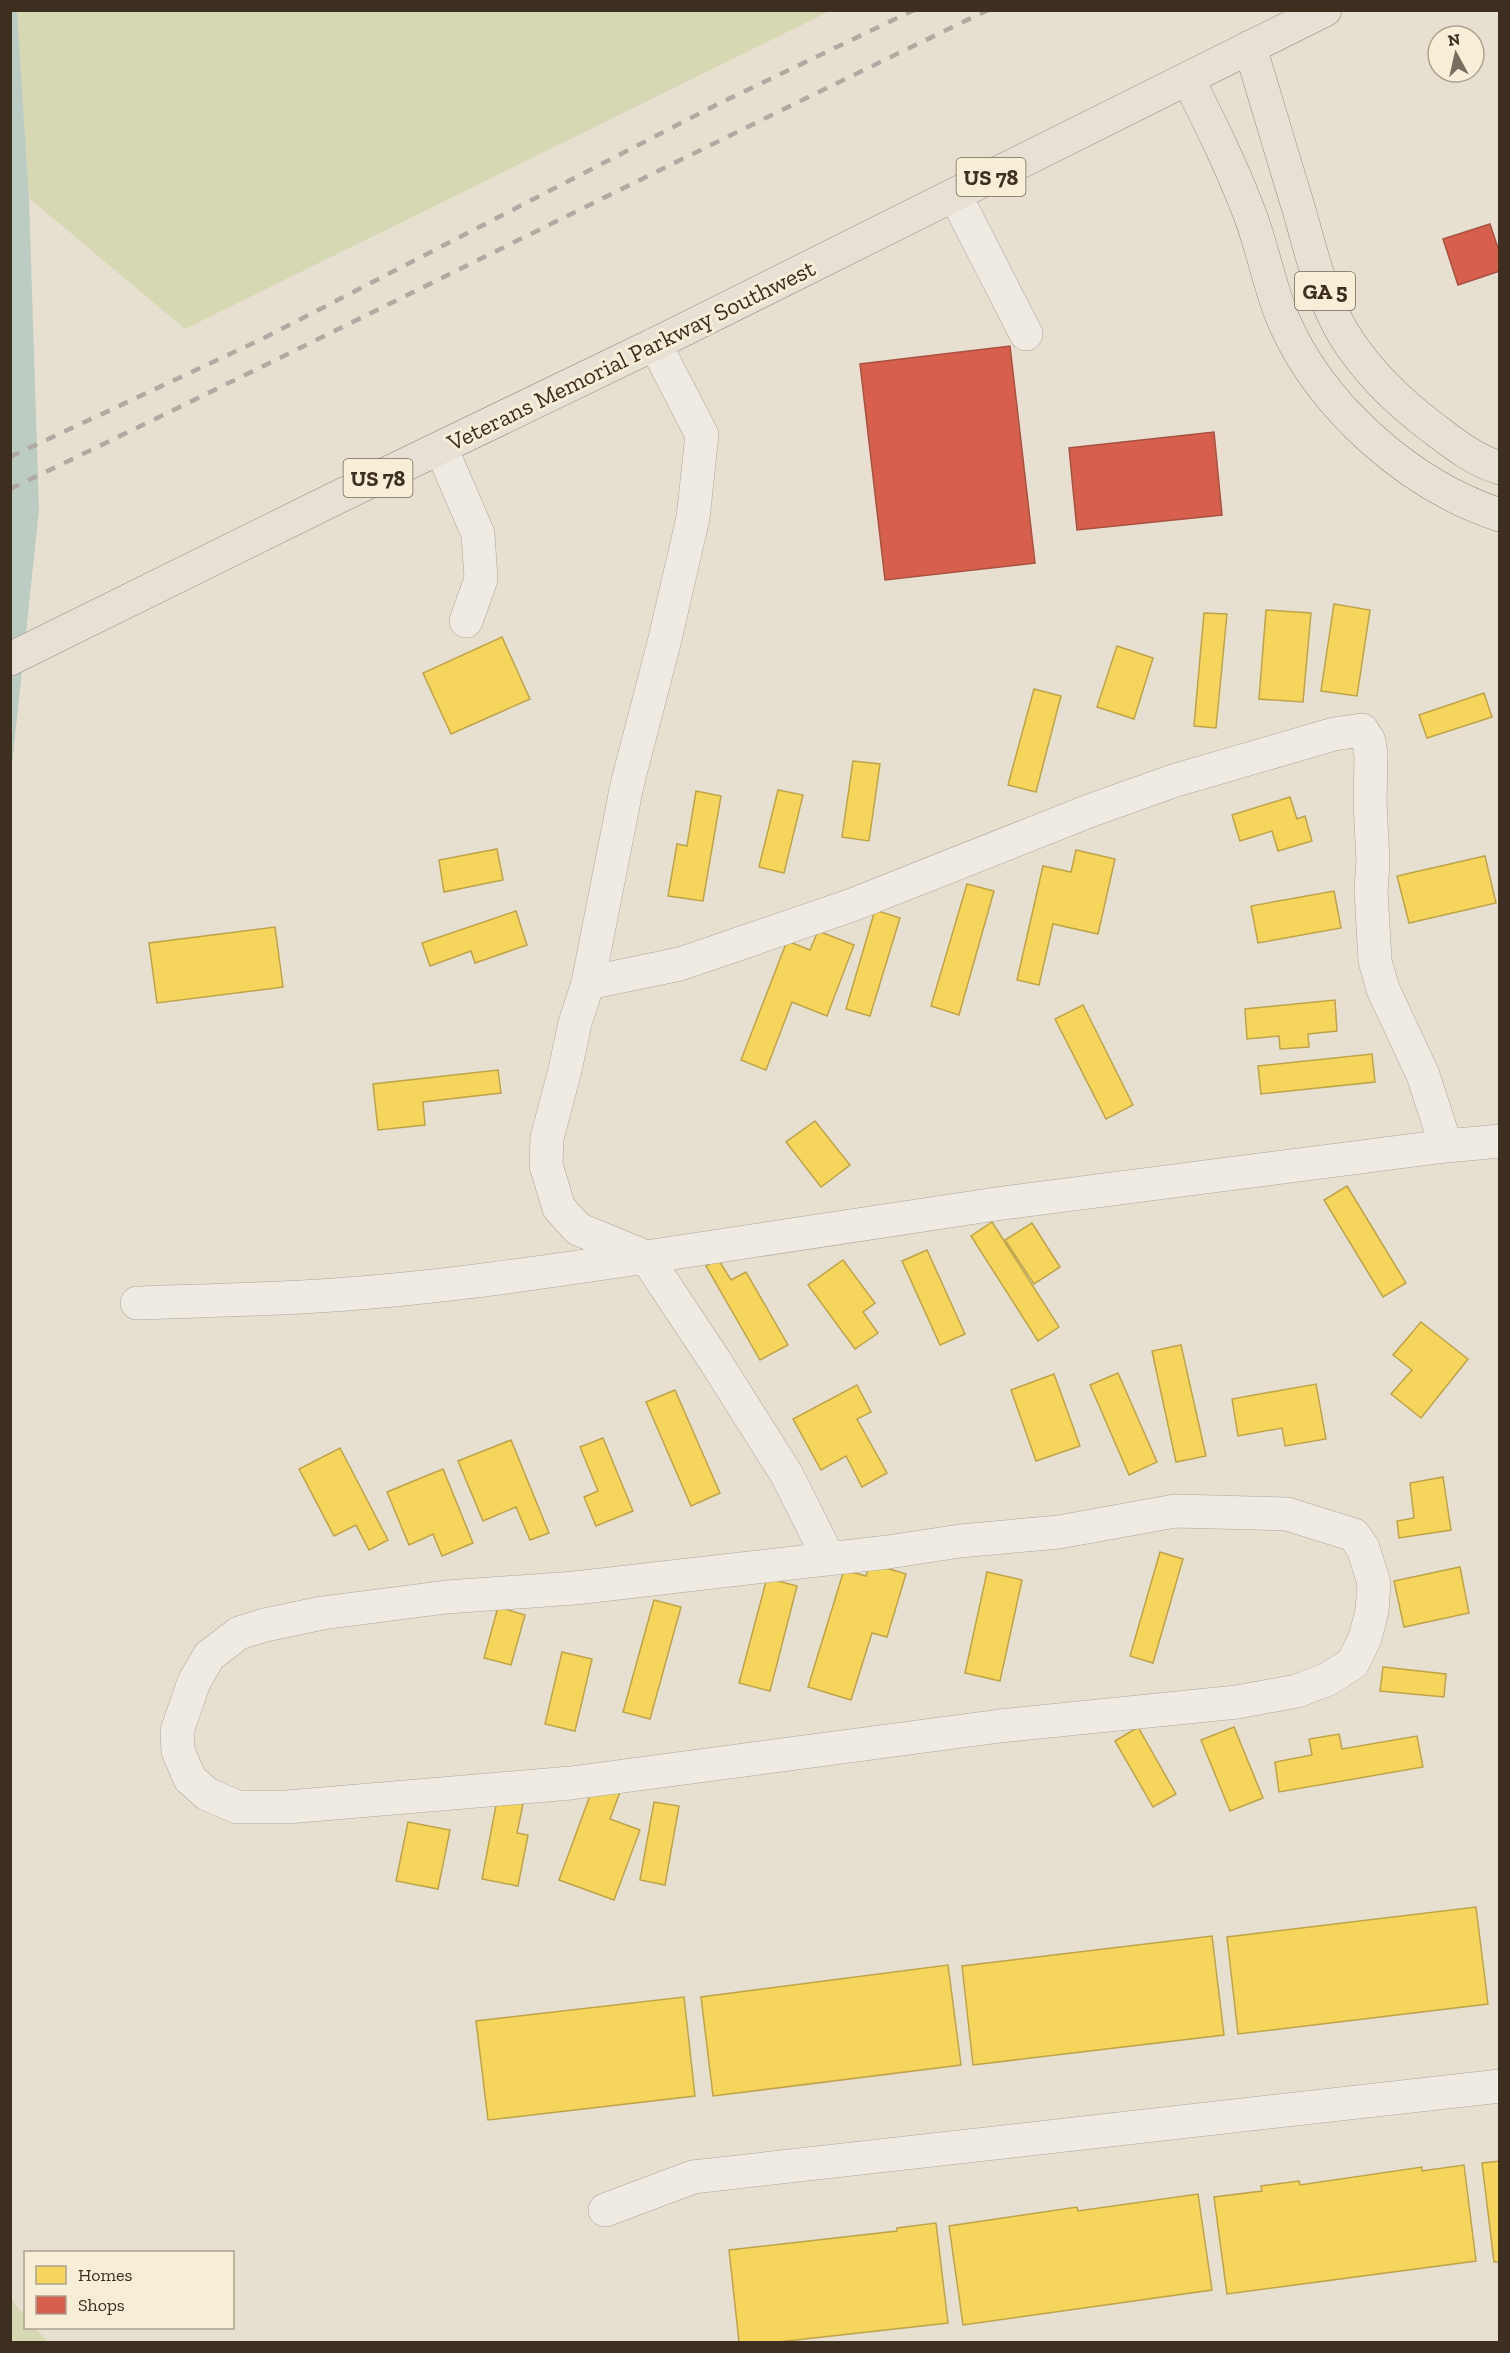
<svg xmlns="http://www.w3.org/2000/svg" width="1510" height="2353" viewBox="0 0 1510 2353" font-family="'Zilla Slab',serif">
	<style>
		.green { fill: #d6d7b3 }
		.water { fill: #bcccc2 }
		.homes { fill: #f6d55c; stroke: #bea34a; stroke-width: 1.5 }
		.shops { fill: #d6604d; stroke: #a85140; stroke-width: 1.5 }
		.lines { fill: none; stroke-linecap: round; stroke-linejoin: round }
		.minor-casing { stroke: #ada599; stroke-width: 34 }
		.major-casing { stroke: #928b80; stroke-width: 34 }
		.minor { stroke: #efebe3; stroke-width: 33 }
		.major { stroke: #e6e1d4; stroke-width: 33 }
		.rail { stroke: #afaaa2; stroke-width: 4.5; stroke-dasharray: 10 10; stroke-linecap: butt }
		.labels { text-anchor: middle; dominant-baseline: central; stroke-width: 6; stroke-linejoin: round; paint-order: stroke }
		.shield { fill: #f7eed8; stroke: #756857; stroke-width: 1.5 }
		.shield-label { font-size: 22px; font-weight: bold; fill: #3d2e20 }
		.street-label { font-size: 24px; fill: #3d2e20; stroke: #f7eed8 }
	</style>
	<rect width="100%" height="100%" fill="#e7e0d1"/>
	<g class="green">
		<path d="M17,11H830L185,329L29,198Z"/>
		<path d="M11,2299L25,2316L26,2328H35L48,2342H11Z"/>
	</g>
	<path class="water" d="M17,10L29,198L39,510L11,774L10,11Z"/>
	<g class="homes">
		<path d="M1334,604L1370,610L1357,696L1321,691Z"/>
		<path d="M1266,610L1311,613L1303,702L1259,699Z"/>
		<path d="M1204,613L1227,614L1216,728L1194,726Z"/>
		<path d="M502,637L530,699L451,734L423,673Z"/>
		<path d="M1117,646L1153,658L1134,719L1097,707Z"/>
		<path d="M1034,689L1061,696L1036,792L1008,785Z"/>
		<path d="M1484,693L1492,717L1427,738L1419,715Z"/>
		<path d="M853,761L880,764L869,841L842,837Z"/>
		<path d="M778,790L803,795L784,873L759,867Z"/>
		<path d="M696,791L721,796L703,901L668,896L677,844L687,846Z"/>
		<path d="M1290,797L1297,819L1305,816L1312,841L1278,851L1272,831L1240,841L1232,815Z"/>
		<path d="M497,849L503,880L444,892L439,860Z"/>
		<path d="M1076,850L1115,859L1098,934L1053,924L1039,985L1017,980L1043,866L1071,872Z"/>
		<path d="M1485,856L1496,903L1409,923L1397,876Z"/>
		<path d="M967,884L994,891L959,1015L931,1006Z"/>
		<path d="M1334,891L1341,928L1258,943L1251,906Z"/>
		<path d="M875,910L900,918L870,1016L846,1009Z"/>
		<path d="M516,911L527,945L475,963L471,951L430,966L422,943Z"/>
		<path d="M275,927L283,987L157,1003L149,943Z"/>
		<path d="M818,931L854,945L827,1016L792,1002L766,1070L741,1060L787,941L810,950Z"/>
		<path d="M1335,1000L1337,1031L1308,1034L1309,1047L1280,1049L1279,1036L1247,1039L1245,1009Z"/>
		<path d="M1083,1005L1133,1105L1106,1119L1055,1019Z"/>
		<path d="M1372,1054L1375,1082L1261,1094L1258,1066Z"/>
		<path d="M498,1070L501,1093L423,1102L425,1125L378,1130L373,1084Z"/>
		<path d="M815,1121L850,1165L821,1187L786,1142Z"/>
		<path d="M1347,1186L1406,1283L1383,1297L1324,1200Z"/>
		<path d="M992,1222L1059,1327L1038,1341L971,1236Z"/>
		<path d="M1032,1223L1060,1267L1034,1284L1005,1240Z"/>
		<path d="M927,1250L965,1334L940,1345L902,1261Z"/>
		<path d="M718,1259L731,1280L746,1272L788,1345L760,1360L706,1266Z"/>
		<path d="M843,1260L875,1303L863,1312L878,1333L855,1349L808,1285Z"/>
		<path d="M1421,1322L1468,1359L1421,1418L1391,1394L1412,1370L1393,1355Z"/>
		<path d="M1181,1345L1206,1456L1176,1462L1152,1351Z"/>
		<path d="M1118,1373L1157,1462L1129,1475L1090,1385Z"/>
		<path d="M1054,1374L1080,1446L1036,1461L1011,1390Z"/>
		<path d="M1316,1384L1326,1439L1285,1446L1282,1428L1238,1436L1232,1399Z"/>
		<path d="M857,1385L871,1412L857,1419L887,1473L862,1487L846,1456L821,1470L793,1419Z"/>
		<path d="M675,1390L720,1493L691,1506L646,1402Z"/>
		<path d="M603,1438L633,1511L596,1526L584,1497L598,1491L580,1447Z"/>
		<path d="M511,1440L549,1533L530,1540L516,1507L483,1521L458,1461Z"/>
		<path d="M340,1448L388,1540L369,1550L356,1525L334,1536L299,1469Z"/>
		<path d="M443,1469L473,1543L442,1556L433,1534L409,1545L387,1492Z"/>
		<path d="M1443,1477L1451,1530L1399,1538L1397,1521L1414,1518L1410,1483Z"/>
		<path d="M1160,1552L1183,1559L1153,1663L1130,1656Z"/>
		<path d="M870,1563L906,1574L887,1637L872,1633L851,1700L808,1687L844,1570L866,1576Z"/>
		<path d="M1460,1567L1469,1613L1404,1627L1394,1581Z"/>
		<path d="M987,1572L1022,1580L1000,1681L965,1673Z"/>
		<path d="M767,1578L797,1586L770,1691L739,1683Z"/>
		<path d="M654,1600L681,1607L650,1719L623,1712Z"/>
		<path d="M498,1607L525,1615L511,1665L484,1658Z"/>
		<path d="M562,1652L592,1659L575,1731L545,1724Z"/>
		<path d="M1383,1667L1446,1674L1444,1697L1380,1691Z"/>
		<path d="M1138,1727L1176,1794L1153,1807L1115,1741Z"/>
		<path d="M1234,1727L1263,1798L1230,1811L1201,1740Z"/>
		<path d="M1339,1734L1342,1749L1417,1736L1423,1767L1279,1792L1275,1762L1312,1755L1309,1739Z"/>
		<path d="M595,1782L620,1792L610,1819L640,1830L614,1900L559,1880Z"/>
		<path d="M498,1795L524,1799L517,1833L528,1835L518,1886L482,1879Z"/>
		<path d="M654,1802L679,1806L665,1885L640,1880Z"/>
		<path d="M408,1822L450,1830L438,1889L396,1881Z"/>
		<path d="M1476,1907L1488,2004L1238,2034L1227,1937Z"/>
		<path d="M1212,1936L1224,2035L973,2065L962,1966Z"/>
		<path d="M948,1965L961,2065L713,2096L701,1997Z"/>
		<path d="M684,1997L695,2096L488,2120L476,2021Z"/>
		<path d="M1500,2161V2262H1494L1482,2163Z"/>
		<path d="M1464,2165L1476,2261L1227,2294L1214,2197L1262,2191L1261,2186L1299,2181L1300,2185L1422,2167V2171Z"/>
		<path d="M1198,2194L1212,2290L963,2325L949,2226L1077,2207L1078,2211Z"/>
		<path d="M936,2223L948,2323L778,2342H739L729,2250L897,2231V2228Z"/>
	</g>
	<g class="shops">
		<path d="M1490,224L1500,254V271L1458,285L1443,239Z"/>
		<path d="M1010,346L1035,563L885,580L860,364Z"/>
		<path d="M1214,432L1222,515L1077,530L1069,448Z"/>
	</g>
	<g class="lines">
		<defs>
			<g id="minor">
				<path d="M955,195L1026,334"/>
				<path d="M441,448L478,534L481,579L466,621"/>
				<path d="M588,983L627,785L664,643L693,518L702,435L655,344"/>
				<path d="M1446,1146L1423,1075L1383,989L1375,961L1371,890L1373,862L1370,801L1371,756L1369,741L1362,730L1334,734L1173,781L1089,811L852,905L680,964L588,983L575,1023L565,1070L547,1138L546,1165L559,1208L578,1229L646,1257L996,1204L1446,1146L1500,1141"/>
				<path d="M137,1303C191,1301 246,1300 301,1297C417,1291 532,1274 646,1257L715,1361L787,1475L828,1557"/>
				<path d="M1175,1511L1287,1514L1354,1535L1363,1548L1374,1583L1372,1611L1365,1638L1353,1663L1328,1679L1297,1691L1237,1702L1000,1726L571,1783L287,1807H237L207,1794L190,1779L178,1751L177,1731L194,1682L209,1656L239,1633L265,1625L322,1613L447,1597L575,1588L888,1552L960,1541L1059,1532Z"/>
				<path d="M605,2210L693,2177L1500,2086"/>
			</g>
			<g id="major">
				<path d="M1250,47C1267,103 1283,158 1300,213C1311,253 1322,297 1343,333C1367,372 1397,401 1433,428C1454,444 1474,460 1500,468"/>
				<path d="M1188,79C1209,121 1230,163 1247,207C1262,243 1268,283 1283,319C1320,406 1410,486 1500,515"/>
				<path d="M10,659L336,498L655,344L1325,10"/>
			</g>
		</defs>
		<use href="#minor" class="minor-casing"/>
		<use href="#major" class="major-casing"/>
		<use href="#minor" class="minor"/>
		<use href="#major" class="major"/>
		<g class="rail">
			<path d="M10,457L262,339L716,105L914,10"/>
			<path d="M10,489C338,332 661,167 988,10"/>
		</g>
	</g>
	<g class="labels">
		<g class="shield">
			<rect x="956.5" y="158" width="69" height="38" rx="4.5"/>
			<rect x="1295" y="272" width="60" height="38" rx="4.5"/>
			<rect x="343.5" y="459" width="69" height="38" rx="4.5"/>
		</g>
		<g class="shield-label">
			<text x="991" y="177">US 78</text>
			<text x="1325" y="291">GA 5</text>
			<text x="378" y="478">US 78</text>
		</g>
		<g class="street-label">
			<text transform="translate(631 355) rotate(-26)">Veterans Memorial Parkway Southwest</text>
		</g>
	</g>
	<rect width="1510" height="2353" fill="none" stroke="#3d2e20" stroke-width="24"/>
	<rect x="24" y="2251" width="210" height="78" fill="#f7eed8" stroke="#ada18e" stroke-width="1.5"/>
	<rect x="36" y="2266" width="30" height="18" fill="#f6d55c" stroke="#ada18e" stroke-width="1.5"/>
	<text x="78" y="2281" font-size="18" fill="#3d2e20">Homes</text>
	<rect x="36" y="2296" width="30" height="18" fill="#d6604d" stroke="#ada18e" stroke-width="1.5"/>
	<text x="78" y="2311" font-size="18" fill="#3d2e20">Shops</text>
	<g transform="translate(1456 54) rotate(352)"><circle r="28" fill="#f7eed8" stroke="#ada18e" stroke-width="1.5"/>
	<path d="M0-4.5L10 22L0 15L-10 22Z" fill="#786c5e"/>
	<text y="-9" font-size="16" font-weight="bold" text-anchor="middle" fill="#3d2e20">N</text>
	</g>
</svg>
